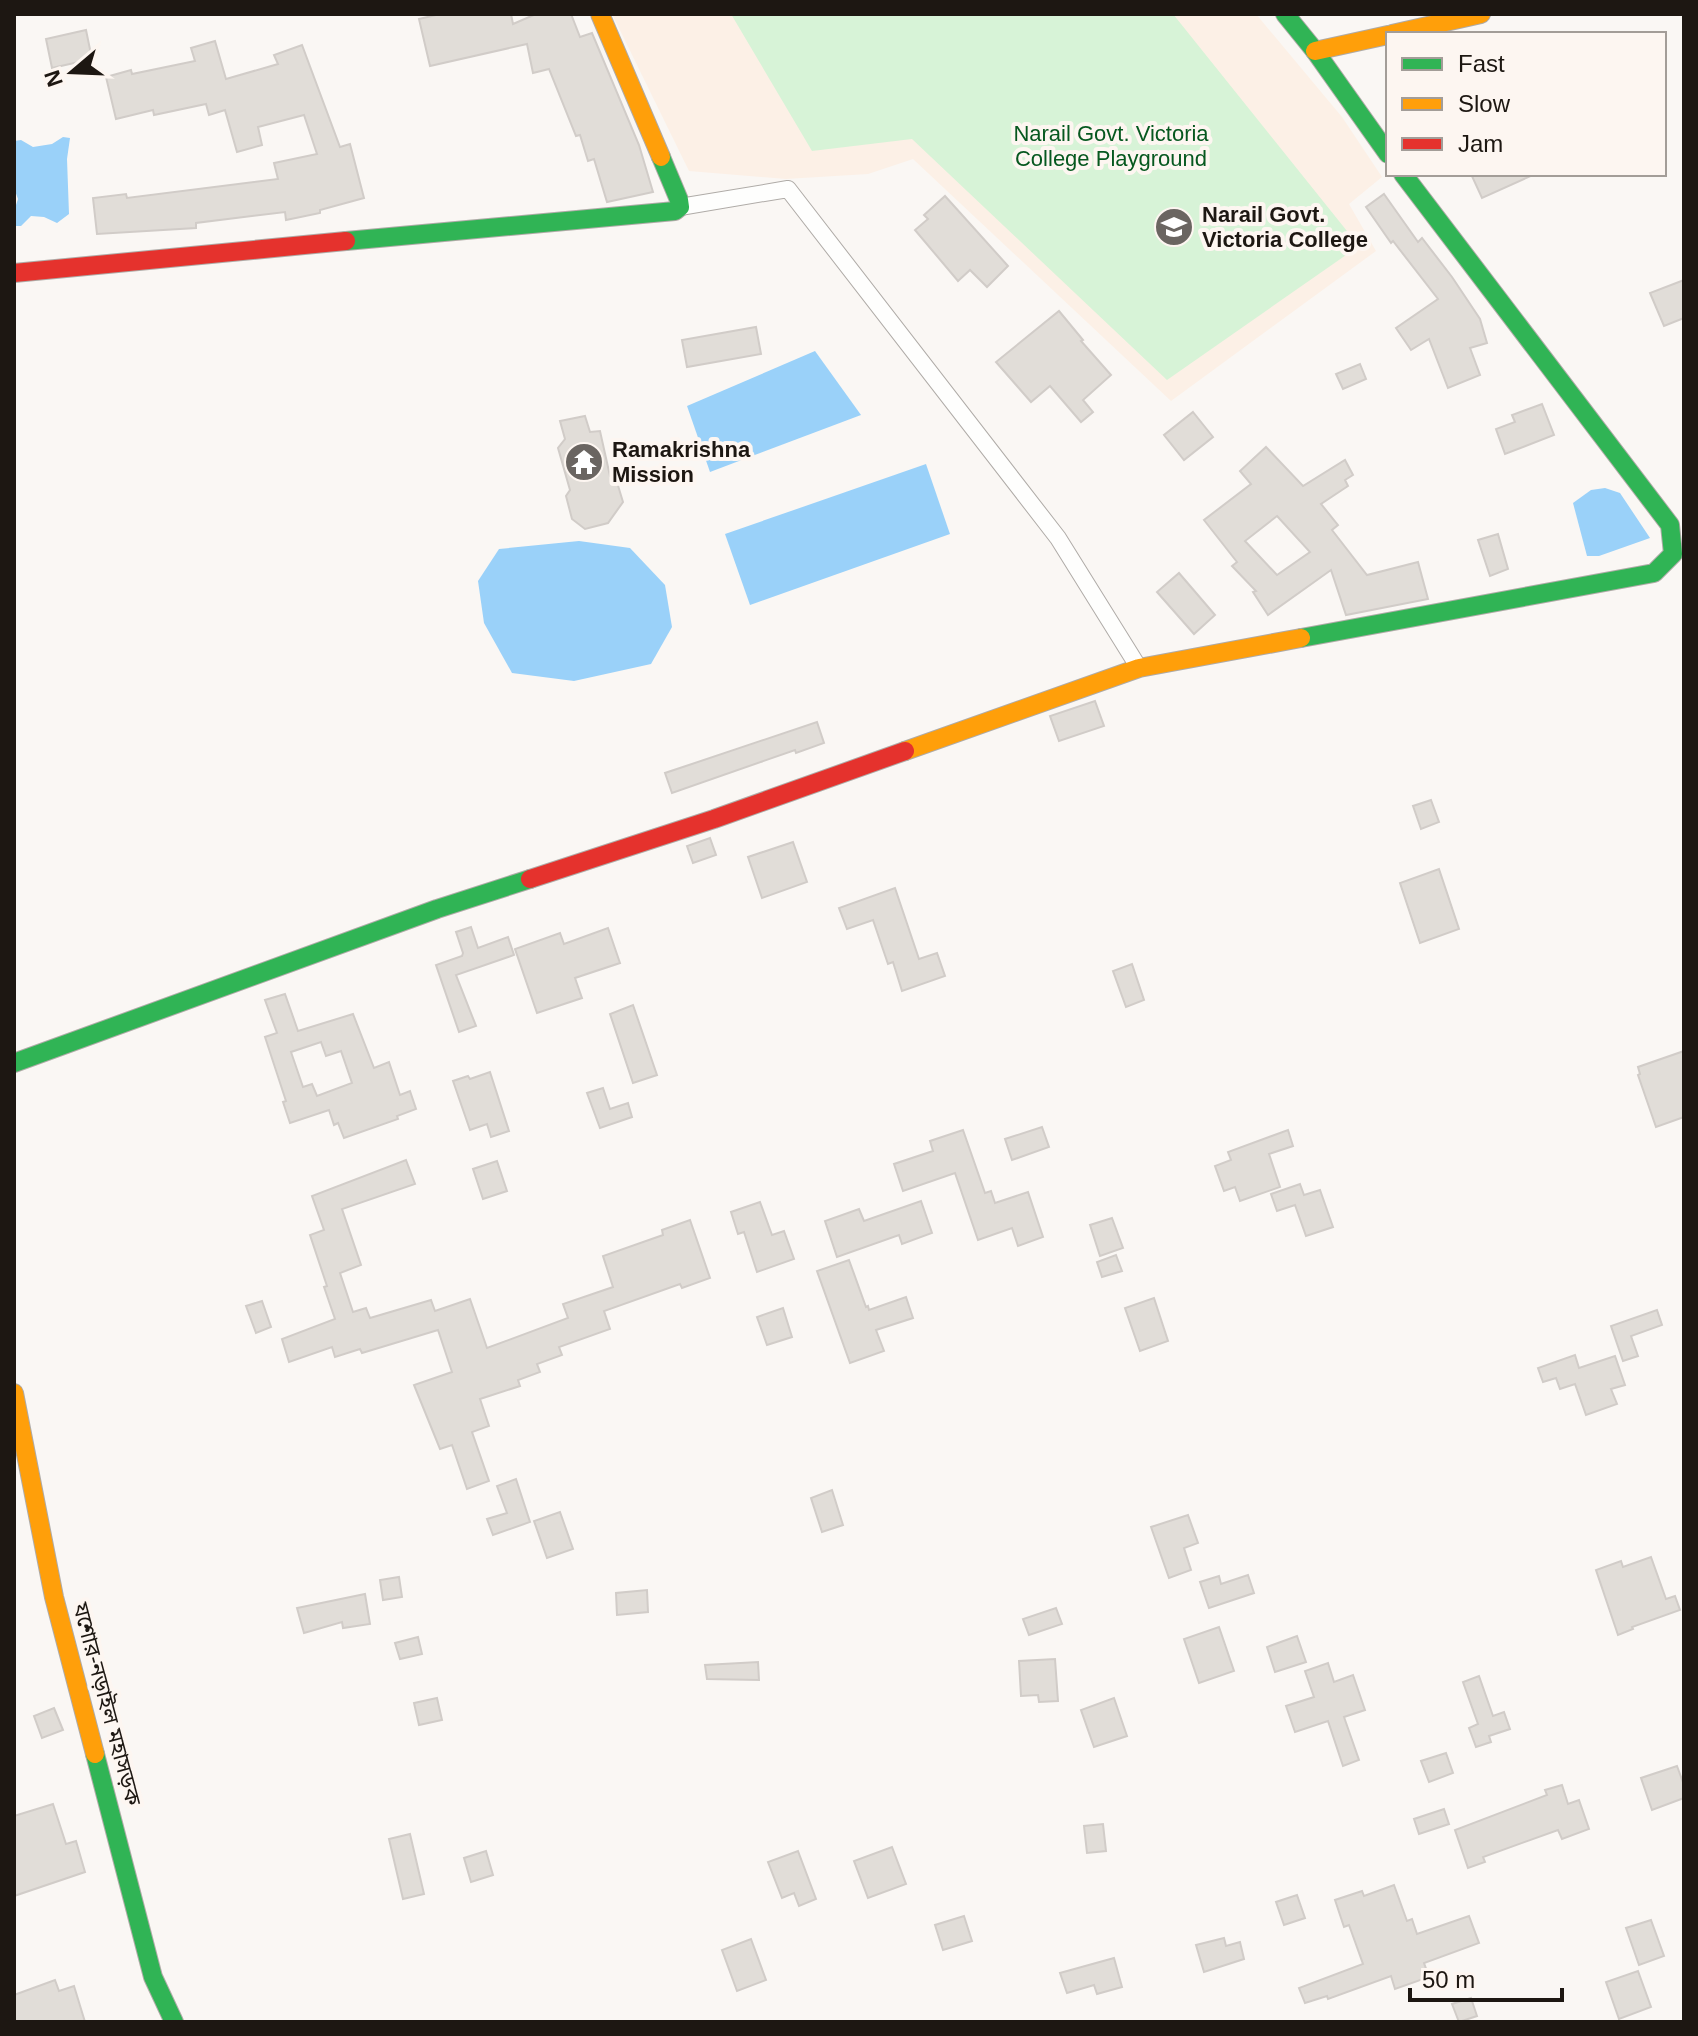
<svg xmlns="http://www.w3.org/2000/svg" width="1698" height="2036" viewBox="0 0 1698 2036" font-family="Helvetica,'Noto Sans Bengali',sans-serif">
	<style>
		.built { fill: #fcf0e6 }
		.green { fill: #d7f3d7 }
		.water { fill: #9ad1f9 }
		.building { fill: #e1ddd8; stroke: #d1ccc8; stroke-width: 2; fill-rule: evenodd }
		.lines { fill: none; stroke-linecap: round; stroke-linejoin: round }
		.street-casing { stroke: #afaba7; stroke-width: 18 }
		.fast-casing { stroke: #afaba7; stroke-width: 20 }
		.slow-casing { stroke: #afaba7; stroke-width: 20 }
		.jam-casing { stroke: #afaba7; stroke-width: 20 }
		.street { stroke: #fefefd; stroke-width: 16 }
		.fast { stroke: #30b455; stroke-width: 18 }
		.slow { stroke: #ff9f0a; stroke-width: 18 }
		.jam { stroke: #e5322d; stroke-width: 18 }
		.labels { text-anchor: middle; dominant-baseline: central; stroke-width: 8; stroke-linejoin: round; paint-order: stroke }
		.park-label { font-size: 22px; fill: #06581f; stroke: #fdf6f1 }
		.poi-label { font-size: 22px; font-weight: bold; fill: #1d1712; stroke: #fdf6f1; text-anchor: start }
		.street-label { font-size: 22px; fill: #1d1712; stroke: #fdf6f1 }
	</style>
	<rect width="100%" height="100%" fill="#faf7f4"/>
	<path class="built" d="M612,14H1256L1342,117L1382,177L1349,204L1376,251L1171,401L913,159L868,174L786,179L689,171Z"/>
	<path class="green" d="M731,14H1173L1359,246L1167,380L912,139L812,151Z"/>
	<g class="water">
		<path d="M63,137L70,138L67,159L69,214L57,223L44,217L31,216L21,226H14V211L18,199L14,188V141L21,140L33,147L52,144Z"/>
		<path d="M815,351L861,415L710,472L687,406Z"/>
		<path d="M926,464L950,534L750,605L725,534Z"/>
		<path d="M1605,488L1620,493L1650,538L1599,556H1587L1573,503L1591,490Z"/>
		<path d="M579,541L630,548L665,585L672,627L651,664L574,681L512,673L484,623L478,581L499,549Z"/>
	</g>
	<g class="building">
		<path d="M440,14H511L513,24L536,14H571L580,37L592,33L639,145L653,192L607,202L594,159L588,161L580,135L576,136L549,69L533,73L527,44L430,66L419,19Z"/>
		<path d="M86,30L92,59L52,68L46,39Z"/>
		<path d="M215,41L226,79L278,64L274,55L302,45L340,147L350,144L364,198L320,210V213L286,220L285,212L196,223V228L97,234L93,198L126,194L127,198L278,179L274,163L317,154L304,115L258,127L262,145L237,152L225,110L209,115L206,104L154,115L153,110L116,119L106,77L131,70L132,74L195,61L191,48Z"/>
		<path d="M1471,174H1535L1482,198Z"/>
		<path d="M1384,194L1418,242L1422,238L1452,277L1480,319L1487,343L1470,348L1480,375L1448,388L1429,339L1411,350L1396,328L1438,299L1393,241L1391,243L1366,207Z"/>
		<path d="M945,196L1008,266L987,287L970,270L958,281L915,230L928,219L924,215Z"/>
		<path d="M1684,280V318L1664,326L1650,293Z"/>
		<path d="M1059,311L1083,340L1081,341L1111,375L1083,400L1093,412L1081,422L1050,386L1031,402L996,362Z"/>
		<path d="M756,327L761,354L687,367L682,340Z"/>
		<path d="M1360,364L1366,379L1343,389L1336,374Z"/>
		<path d="M1542,404L1554,435L1505,454L1496,429L1515,422L1512,415Z"/>
		<path d="M1193,412L1213,437L1184,460L1164,435Z"/>
		<path d="M585,416L590,432L600,431L610,476L616,479L623,502L608,523L585,529L572,519L566,496L570,490L558,448L565,439L560,421Z"/>
		<path d="M1266,447L1303,486L1345,460L1353,475L1345,480L1348,486L1321,504L1338,525L1332,530L1367,575L1418,562L1428,599L1346,615L1331,570L1268,615L1253,592L1256,591L1232,566L1237,562L1204,520L1251,484L1240,471ZM1277,516L1310,552L1277,575L1245,541Z"/>
		<path d="M1498,534L1508,569L1490,576L1478,540Z"/>
		<path d="M1179,573L1215,615L1194,634L1157,592Z"/>
		<path d="M1095,701L1104,726L1059,741L1050,716Z"/>
		<path d="M817,722L824,743L796,753L795,750L672,793L665,773Z"/>
		<path d="M1431,800L1439,822L1421,829L1413,806Z"/>
		<path d="M710,838L716,855L693,863L687,846Z"/>
		<path d="M793,842L807,882L762,898L748,857Z"/>
		<path d="M1439,869L1459,929L1420,943L1400,883Z"/>
		<path d="M895,888L919,959L937,953L945,976L902,991L893,962L888,964L873,920L847,929L839,908Z"/>
		<path d="M471,927L478,948L508,937L514,955L456,975L476,1026L459,1032L436,965L462,956L463,953L456,932Z"/>
		<path d="M608,928L620,963L575,978L582,998L537,1013L515,949L560,933L564,944Z"/>
		<path d="M1132,964L1144,1000L1126,1007L1113,971Z"/>
		<path d="M285,994L298,1031L353,1014L374,1068L389,1062L400,1095L410,1091L416,1109L397,1116L398,1119L344,1138L338,1123L334,1125L329,1110L290,1123L283,1102L286,1101L265,1037L277,1033L265,1000ZM321,1042L326,1056L341,1051L352,1083L317,1096L312,1084L303,1087L291,1052Z"/>
		<path d="M633,1005L657,1075L633,1083L610,1014Z"/>
		<path d="M1684,1051V1117L1656,1127L1638,1075L1640,1074L1638,1067Z"/>
		<path d="M490,1072L509,1131L491,1137L487,1124L470,1130L453,1081L468,1076L470,1079Z"/>
		<path d="M603,1088L610,1109L628,1103L632,1117L600,1128L587,1093Z"/>
		<path d="M1042,1127L1049,1147L1012,1160L1005,1139Z"/>
		<path d="M963,1130L985,1193L991,1191L995,1203L1028,1192L1043,1237L1018,1246L1012,1228L978,1240L955,1173L903,1191L894,1164L933,1151L930,1141Z"/>
		<path d="M1288,1130L1293,1146L1269,1154L1280,1187L1240,1201L1235,1187L1224,1191L1215,1166L1231,1160L1228,1152Z"/>
		<path d="M406,1160L415,1184L342,1209L361,1265L340,1273L353,1312L366,1308L370,1318L431,1300L435,1311L470,1299L487,1348L568,1318L563,1304L613,1287L603,1256L663,1235L662,1230L690,1220L710,1278L682,1288L680,1284L604,1311L610,1329L559,1347L562,1355L537,1364L540,1372L518,1380L520,1386L480,1399L489,1426L472,1432L489,1481L467,1489L452,1445L440,1449L414,1385L452,1372L438,1330L362,1353L360,1349L335,1357L332,1347L289,1362L282,1339L335,1319L324,1287L327,1286L310,1235L324,1230L312,1196Z"/>
		<path d="M497,1161L507,1191L483,1199L473,1169Z"/>
		<path d="M1300,1184L1304,1195L1320,1190L1333,1227L1306,1236L1295,1205L1277,1211L1271,1194Z"/>
		<path d="M921,1201L932,1233L902,1244L899,1235L837,1257L825,1221L859,1209L864,1221Z"/>
		<path d="M760,1202L772,1235L784,1231L794,1259L757,1272L744,1232L738,1234L731,1212Z"/>
		<path d="M1112,1218L1123,1248L1100,1256L1090,1225Z"/>
		<path d="M1116,1255L1122,1271L1102,1277L1097,1262Z"/>
		<path d="M849,1260L866,1307L868,1306L869,1310L906,1297L913,1318L876,1330L884,1351L850,1363L817,1271Z"/>
		<path d="M1154,1298L1168,1341L1140,1351L1125,1308Z"/>
		<path d="M262,1301L271,1327L256,1333L246,1306Z"/>
		<path d="M783,1308L792,1337L767,1345L757,1317Z"/>
		<path d="M1657,1310L1662,1325L1631,1336L1638,1356L1623,1361L1611,1326Z"/>
		<path d="M1575,1355L1579,1368L1615,1356L1625,1385L1611,1389L1617,1404L1586,1415L1575,1384L1560,1389L1556,1378L1543,1382L1538,1368Z"/>
		<path d="M516,1479L530,1522L493,1535L487,1519L507,1513L497,1486Z"/>
		<path d="M832,1490L843,1525L822,1532L811,1498Z"/>
		<path d="M560,1512L573,1549L547,1558L534,1521Z"/>
		<path d="M1188,1515L1198,1543L1184,1548L1191,1570L1169,1578L1151,1527Z"/>
		<path d="M1651,1557L1666,1599L1675,1596L1680,1610L1632,1627L1633,1629L1618,1635L1596,1570L1621,1561L1623,1567Z"/>
		<path d="M1248,1575L1254,1593L1209,1608L1200,1582L1219,1576L1221,1584Z"/>
		<path d="M399,1577L402,1597L383,1600L380,1580Z"/>
		<path d="M647,1590L648,1612L617,1615L616,1593Z"/>
		<path d="M365,1594L370,1624L343,1628L342,1622L304,1633L297,1608Z"/>
		<path d="M1056,1608L1062,1624L1029,1635L1023,1619Z"/>
		<path d="M1219,1627L1234,1671L1199,1683L1184,1639Z"/>
		<path d="M1297,1636L1306,1662L1275,1672L1267,1647Z"/>
		<path d="M418,1637L422,1654L400,1659L395,1643Z"/>
		<path d="M1055,1659L1058,1701L1039,1702L1038,1695L1021,1696L1019,1661Z"/>
		<path d="M758,1662L759,1680L707,1679L705,1665Z"/>
		<path d="M1328,1663L1334,1682L1353,1675L1365,1710L1344,1717L1359,1760L1343,1766L1328,1721L1295,1732L1286,1706L1314,1697L1305,1671Z"/>
		<path d="M1479,1676L1493,1716L1504,1712L1510,1729L1489,1736L1491,1742L1476,1747L1469,1728L1478,1724L1463,1682Z"/>
		<path d="M437,1698L442,1720L419,1725L414,1703Z"/>
		<path d="M1114,1698L1127,1736L1094,1747L1081,1710Z"/>
		<path d="M54,1708L63,1730L42,1738L34,1716Z"/>
		<path d="M1446,1753L1453,1773L1429,1782L1421,1761Z"/>
		<path d="M1677,1766L1684,1785V1798L1652,1810L1641,1778Z"/>
		<path d="M1562,1785L1568,1804L1579,1800L1589,1829L1562,1839L1558,1830L1483,1857L1485,1862L1468,1868L1455,1830L1547,1795L1545,1790Z"/>
		<path d="M53,1804L66,1844L76,1841L85,1872L14,1896V1816Z"/>
		<path d="M1444,1809L1449,1824L1419,1834L1414,1819Z"/>
		<path d="M1103,1824L1106,1851L1087,1853L1084,1826Z"/>
		<path d="M410,1834L424,1894L403,1899L389,1839Z"/>
		<path d="M892,1847L906,1884L868,1898L854,1861Z"/>
		<path d="M486,1851L493,1875L471,1882L464,1858Z"/>
		<path d="M798,1851L816,1899L799,1906L794,1893L782,1898L768,1862Z"/>
		<path d="M1394,1885L1407,1921L1412,1919L1417,1934L1469,1916L1479,1943L1424,1963L1429,1977L1395,1989L1391,1976L1328,1999L1327,1996L1305,2003L1299,1988L1363,1964L1349,1925L1344,1927L1335,1900L1362,1891L1364,1896Z"/>
		<path d="M1297,1895L1305,1918L1284,1925L1276,1902Z"/>
		<path d="M964,1916L972,1941L943,1950L935,1925Z"/>
		<path d="M1651,1920L1664,1956L1639,1965L1626,1928Z"/>
		<path d="M1224,1938L1226,1946L1240,1942L1244,1959L1204,1972L1196,1945Z"/>
		<path d="M751,1939L766,1980L737,1991L722,1950Z"/>
		<path d="M1114,1958L1122,1987L1097,1994L1094,1985L1067,1993L1060,1973Z"/>
		<path d="M1638,1971L1651,2007L1619,2019L1606,1982Z"/>
		<path d="M55,1980L59,1991L74,1986L85,2022H14V1995Z"/>
		<path d="M1471,1998L1477,2016L1459,2022L1452,2004Z"/>
	</g>
	<g class="lines">
		<defs>
			<path id="street" d="M680,207L788,189L1058,538L1139,668"/>
			<g id="fast">
				<path d="M1285,14L1315,51L1388,154"/>
				<path d="M346,241L675,211L680,207L679,200L661,157"/>
				<path d="M1301,638L1654,573L1673,554L1670,525L1403,174"/>
				<path d="M14,1063L437,909L530,879"/>
				<path d="M95,1754L153,1977L174,2022"/>
			</g>
			<g id="slow">
				<path d="M600,14L661,157"/>
				<path d="M1392,34L1481,14"/>
				<path d="M1315,51L1388,35"/>
				<path d="M905,751L1139,668L1301,638"/>
				<path d="M14,1393L54,1597L95,1754"/>
			</g>
			<g id="jam">
				<path d="M14,273L346,241"/>
				<path d="M530,879L714,819L905,751"/>
			</g>
		</defs>
		<use href="#street" class="street-casing"/>
		<use href="#fast" class="fast-casing"/>
		<use href="#slow" class="slow-casing"/>
		<use href="#jam" class="jam-casing"/>
		<use href="#street" class="street"/>
		<use href="#fast" class="fast"/>
		<use href="#slow" class="slow"/>
		<use href="#jam" class="jam"/>
	</g>
	<defs>
		<symbol id="university-disc" viewBox="-11 -11 22 22"><circle r="9.5" fill="#6a6561" stroke="#fdf6f1"/><path d="M0-5L7-2L0 1L-7-2ZM-4 1L0 2.5L4 1V4Q0 6-4 4Z" fill="#fff"/></symbol>
		<symbol id="temple-disc" viewBox="-11 -11 22 22"><circle r="9.5" fill="#6a6561" stroke="#fdf6f1"/><path d="M0-6L5-2H3V0L6.5 2.5H4V6H1.5V3h-3V6H-4V2.5H-6.5L-3 0V-2H-5Z" fill="#fff"/></symbol>
	</defs>
	<g fill-rule="evenodd">
		<use href="#university-disc" x="1152" y="205" width="44" height="44"/>
		<use href="#temple-disc" x="562" y="440" width="44" height="44"/>
	</g>
	<g class="labels">
		<g class="park-label">
			<text x="1111" y="133">Narail Govt. Victoria<tspan x="1111" dy="25">College Playground</tspan></text>
		</g>
		<g class="poi-label">
			<text x="1202" y="214">Narail Govt.<tspan x="1202" dy="25">Victoria College</tspan></text>
			<text x="612" y="449">Ramakrishna<tspan x="612" dy="25">Mission</tspan></text>
		</g>
		<g class="street-label">
			<text transform="translate(107 1704) rotate(75)">যশোর-নড়াইল মহাসড়ক</text>
		</g>
	</g>
	<rect width="1698" height="2036" fill="none" stroke="#1d1712" stroke-width="32"/>
	<rect x="1386" y="32" width="280" height="144" fill="#fdf6f1" stroke="#a39d98" stroke-width="2"/>
	<rect x="1402" y="58" width="40" height="12" fill="#30b455" stroke="#a39d98" stroke-width="2"/>
	<text x="1458" y="72" font-size="24" fill="#1d1712">Fast</text>
	<rect x="1402" y="98" width="40" height="12" fill="#ff9f0a" stroke="#a39d98" stroke-width="2"/>
	<text x="1458" y="112" font-size="24" fill="#1d1712">Slow</text>
	<rect x="1402" y="138" width="40" height="12" fill="#e5322d" stroke="#a39d98" stroke-width="2"/>
	<text x="1458" y="152" font-size="24" fill="#1d1712">Jam</text>
	<g transform="translate(72 72) rotate(251)" stroke="#fdf6f1" stroke-width="6" paint-order="stroke">
	<path d="M0-6L14 30L0 20L-14 30Z" fill="#1d1712"/>
	<text y="-12" font-size="22" font-weight="bold" text-anchor="middle" fill="#1d1712">N</text>
	</g>
	<path d="M1410 1988v12h152v-12" fill="none" stroke="#1d1712" stroke-width="4"/>
	<text x="1422" y="1988" font-size="24" fill="#1d1712" stroke="#fdf6f1" stroke-width="6" paint-order="stroke">50 m</text>
</svg>
